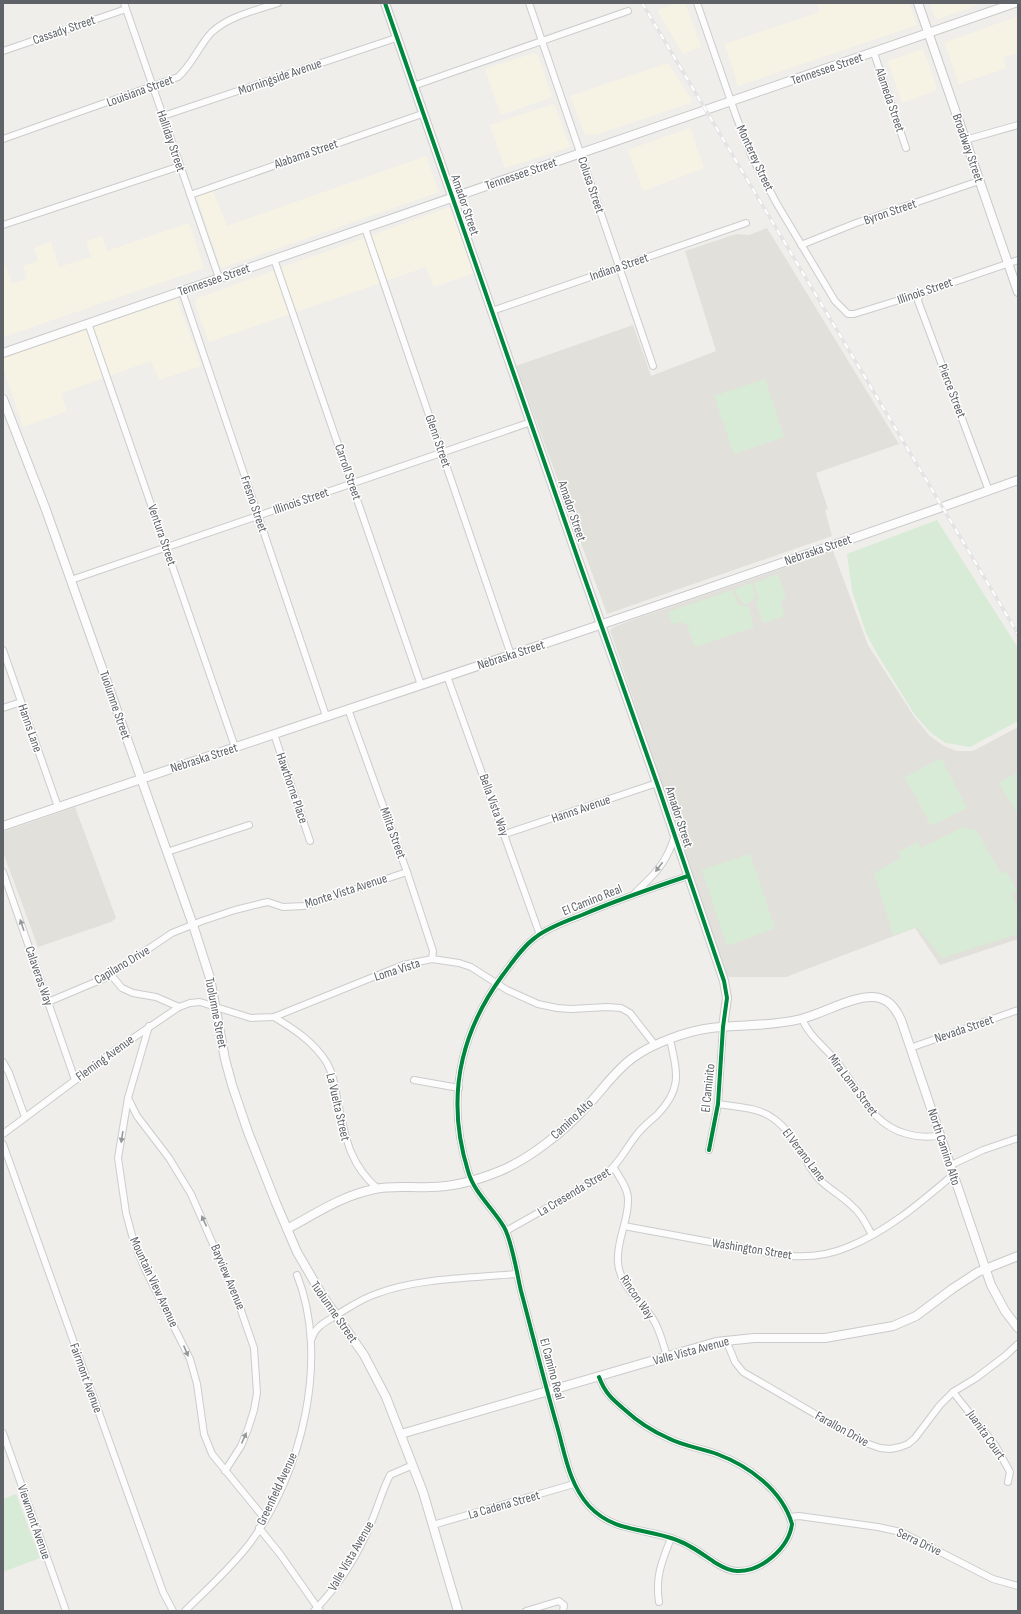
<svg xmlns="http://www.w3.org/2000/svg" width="1021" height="1614" viewBox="0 0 1021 1614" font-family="'Sofia Sans Condensed',sans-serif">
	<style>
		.commercial { fill: #f7f3e4 }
		.education { fill: #e2e0da }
		.green { fill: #d8ebd6 }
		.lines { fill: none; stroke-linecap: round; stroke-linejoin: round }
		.street-casing { stroke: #cbcccc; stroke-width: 8 }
		.secondary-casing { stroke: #cacacb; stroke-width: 10 }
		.street { stroke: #fdfcfc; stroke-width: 6 }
		.secondary { stroke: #fdfcfc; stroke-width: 8 }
		.rail-casing { stroke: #e4e4e4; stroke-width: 3.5 }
		.rail { stroke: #fff; stroke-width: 2; stroke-dasharray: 6; stroke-linecap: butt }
		.cycleway-casing { stroke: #fff; stroke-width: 6 }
		.cycleway { stroke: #00873e; stroke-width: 4 }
		.oneway { fill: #96999c }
		.labels { text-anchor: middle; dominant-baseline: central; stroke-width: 3; stroke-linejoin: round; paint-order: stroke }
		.street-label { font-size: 13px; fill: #5f6368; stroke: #fff }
	</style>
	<rect width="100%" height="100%" fill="#efeeea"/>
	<g class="commercial">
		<path d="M678,3H685L701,47L683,54L657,10Z"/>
		<path d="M817,3H909L917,25L738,86L725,44L820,12Z"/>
		<path d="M930,3H983L938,19L934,16Z"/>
		<path d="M1016,17L1018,18V53L1003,57L1007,68L959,84L945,44L946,42Z"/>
		<path d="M923,49L936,85V90L902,103L888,61Z"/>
		<path d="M534,53L538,56L552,97L501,115L485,69Z"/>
		<path d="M668,63L693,102L595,135L585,134L570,96Z"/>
		<path d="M554,104L570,147L505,168L490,125Z"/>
		<path d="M690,128L704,168L643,191L628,150Z"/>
		<path d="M426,156L439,192L221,268L197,197L213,191L227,226Z"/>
		<path d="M450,207L474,273L434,287L426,267L209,342L195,304L198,298Z"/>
		<path d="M189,223L204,268L3,337V259L12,284L27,279L23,266L38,261L34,248L51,242L59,267L91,257L86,241L102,236L107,251Z"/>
		<path d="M177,299L201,366L159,380L151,361L61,393L67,411L23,427L3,367V358Z"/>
	</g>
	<g class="education">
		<path d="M767,228L899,444L816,473L828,509L825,510L832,536L607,614L516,366L633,325L651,376L716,351L685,251L736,234L749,235Z"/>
		<path d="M833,551L868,645L915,718L930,736L944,746L957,751H973L1018,727V939L940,965L915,928L786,977H727L610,630L614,627L635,619Z"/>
		<path d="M75,807L116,918L111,922L38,947L3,852V832Z"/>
	</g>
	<g class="green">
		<path d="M765,379L784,437L734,454L714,396Z"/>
		<path d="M937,520L1018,648V721L970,747L946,743L931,733L915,715L876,652L866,633L852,591L847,554Z"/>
		<path d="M778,574L786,599L780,601L785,616L763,623L756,602L758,597L754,583Z"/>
		<path d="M751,583L755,593L754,598C744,612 738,598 735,589Z"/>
		<path d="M732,590L739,605L748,607L754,627L695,647L687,625L680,622L672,624L668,612Z"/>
		<path d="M941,758L967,808L931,826L905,777Z"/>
		<path d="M1018,772V815L999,783Z"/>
		<path d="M963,827L977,831L1001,874L1006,871L1017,891L1011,894L1018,907V934L942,958L917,927L893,935L874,873L901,858L898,852L918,842L921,848Z"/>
		<path d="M750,854L775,928L727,946L702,870Z"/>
		<path d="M16,1494L40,1558L3,1572V1499Z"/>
	</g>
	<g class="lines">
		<defs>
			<g id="street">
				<path d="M124,3L219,278"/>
				<path d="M529,3L653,366"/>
				<path d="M697,3L736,116L752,157L777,204L835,301L848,314H854L922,293L1018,260"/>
				<path d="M3,51L126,9"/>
				<path d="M874,53L906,148"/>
				<path d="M413,86L628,11"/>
				<path d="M163,116L396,38"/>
				<path d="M3,139L178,77C193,64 199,45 212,32C229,16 257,10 278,3"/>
				<path d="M965,140L1018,125"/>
				<path d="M190,195L422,114"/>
				<path d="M3,225L180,166"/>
				<path d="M365,228L511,655"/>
				<path d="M801,245L856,223L979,181"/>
				<path d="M274,259L421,685"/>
				<path d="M182,291L326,716"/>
				<path d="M922,293L919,296L918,301L989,491"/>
				<path d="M492,311L746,223"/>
				<path d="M88,323L235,747"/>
				<path d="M71,580L531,422"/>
				<path d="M3,650L58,807"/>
				<path d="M447,676L540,935"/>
				<path d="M3,708L21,702"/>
				<path d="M348,709L407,872L433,951L432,959"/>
				<path d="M274,734L310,841"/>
				<path d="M505,834L657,783"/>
				<path d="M167,852L249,825"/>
				<path d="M3,872L75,1080"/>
				<path d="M635,893C647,881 661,869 668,853C671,848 673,841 675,835"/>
				<path d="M111,975L122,988L133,993L156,997L179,1007"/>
				<path d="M48,1002L105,978L172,933L202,921L235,910L263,903L268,902L283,907L304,906L407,872"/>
				<path d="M274,1017C294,1029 314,1042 327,1063C333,1074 335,1086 337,1098C345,1134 348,1163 377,1188"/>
				<path d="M802,1019C809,1036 825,1047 836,1061C859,1088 869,1124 907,1134C918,1137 929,1138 940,1135"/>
				<path d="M149,1026L128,1098L118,1158L126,1213L133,1239L144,1267L190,1359L197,1384L204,1434L212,1454L265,1519"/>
				<path d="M910,1048L1018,1010"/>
				<path d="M3,1062L9,1073L25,1117"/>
				<path d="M414,1080L459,1088"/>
				<path d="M128,1098L137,1116L169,1158L191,1194L237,1299L254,1348L257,1393L254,1410L248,1429L241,1446L225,1471"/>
				<path d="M718,1104C736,1107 759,1107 774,1119C794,1133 802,1159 818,1178C827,1188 841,1195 851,1205C861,1213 866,1224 872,1235"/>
				<path d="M3,1134L117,1049L179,1007L190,1003L200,1002L251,1018L274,1017L403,965L432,959L459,963L471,967L507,990L538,1004L557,1008L571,1009L607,1007L621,1008L630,1013L655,1045"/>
				<path d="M3,1144L163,1592L173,1611"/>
				<path d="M709,1150L718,1104L723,1027"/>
				<path d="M951,1165L983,1150L1018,1138"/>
				<path d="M614,1168C619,1177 628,1188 628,1199C629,1220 616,1241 618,1262C619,1285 641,1301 653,1319C660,1330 663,1344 667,1356"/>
				<path d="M624,1226C660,1233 696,1239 732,1246C772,1254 808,1264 848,1247C888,1231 921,1202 953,1175"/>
				<path d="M506,1231L605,1175C618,1165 625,1150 635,1137C641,1128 649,1122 657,1115C683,1088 677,1073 670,1039"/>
				<path d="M312,1338C316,1325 328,1321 338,1314C350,1307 363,1298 376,1294C416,1278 473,1278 517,1274"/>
				<path d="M726,1340L735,1362L743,1372L863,1442L880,1448L890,1449L900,1447L908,1444L915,1438L940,1405L953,1392L976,1378L1005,1356L1018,1344"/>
				<path d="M599,1377C605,1393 612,1399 625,1410C637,1421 652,1431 668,1438C683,1446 701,1448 717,1454C749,1466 782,1490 792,1524C789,1548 761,1572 737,1571C728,1571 721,1566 714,1562C701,1553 689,1544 674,1539C644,1528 613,1532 589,1506C569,1484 565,1454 557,1426C544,1381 533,1336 521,1291C517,1274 512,1241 504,1227C493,1208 474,1193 468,1171C446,1100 459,1035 502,976C512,963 522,947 536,937C549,927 567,921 582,915C617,900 652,888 688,876"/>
				<path d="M953,1392L995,1445L1010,1472L1008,1482"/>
				<path d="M3,1433L66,1611"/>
				<path d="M790,1517L799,1516L878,1527L901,1532L993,1579L1018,1586"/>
				<path d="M433,1525L574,1484"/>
				<path d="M259,1528L280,1554L320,1611"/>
				<path d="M659,1602C655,1577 662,1561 671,1538"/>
				<path d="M185,1611C207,1589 231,1568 250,1543C302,1473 330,1358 297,1275"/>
				<path d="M314,1611C339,1585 360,1552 373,1518C379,1503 383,1489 390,1475L413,1465"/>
				<path d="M526,1611L559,1601L564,1605L563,1611"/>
			</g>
			<g id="secondary">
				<path d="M385,3L579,562L659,789L724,981L727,998L723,1027"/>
				<path d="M918,3L1018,292"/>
				<path d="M3,353L1015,3"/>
				<path d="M3,399L46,510L193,925L210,978L225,1059L232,1085L248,1132L276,1203L297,1252L322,1295L364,1355L386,1397L423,1492L458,1611"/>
				<path d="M3,826C341,710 681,601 1018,480"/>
				<path d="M287,1229C315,1214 343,1195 375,1189C393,1185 412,1188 430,1187C455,1187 478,1180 500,1171C531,1158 564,1131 586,1107C602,1091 615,1070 634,1057C654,1043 687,1031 711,1028C741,1024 770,1027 801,1019C822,1014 852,996 873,997C888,998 895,1007 901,1020L991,1285L1005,1311L1018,1328"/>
				<path d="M401,1434L716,1342L754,1338H825L893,1326L916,1316L952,1289L978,1272L1018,1256"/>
			</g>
		</defs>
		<use href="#street" class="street-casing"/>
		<use href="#secondary" class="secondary-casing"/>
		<use href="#street" class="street"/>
		<use href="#secondary" class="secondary"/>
		<defs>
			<path id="rail" d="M642,3L1018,634"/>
		</defs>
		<use href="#rail" class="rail-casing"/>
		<use href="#rail" class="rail"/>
		<defs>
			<g id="cycleway">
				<path d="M385,3L579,562L659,789L724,981L727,998L723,1027L718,1104L709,1150"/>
				<path d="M599,1377C605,1393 612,1399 625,1410C637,1421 652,1431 668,1438C683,1446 701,1448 717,1454C749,1466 782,1490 792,1524C789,1548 761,1572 737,1571C728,1571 721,1566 714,1562C701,1553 689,1544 674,1539C644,1528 613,1532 589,1506C569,1484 565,1454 557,1426C544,1381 533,1336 521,1291C517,1274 512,1241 504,1227C493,1208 474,1193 468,1171C446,1100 459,1035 502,976C512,963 522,947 536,937C549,927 567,921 582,915C617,900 652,888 688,876"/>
			</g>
		</defs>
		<use href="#cycleway" class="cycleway-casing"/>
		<use href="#cycleway" class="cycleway"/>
	</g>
	<defs><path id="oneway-solid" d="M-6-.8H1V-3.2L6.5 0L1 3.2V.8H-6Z"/></defs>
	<g class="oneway">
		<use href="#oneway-solid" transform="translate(659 867) rotate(127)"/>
		<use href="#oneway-solid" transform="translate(22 925) rotate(-109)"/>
		<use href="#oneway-solid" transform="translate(122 1137) rotate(99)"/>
		<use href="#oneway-solid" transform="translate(204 1221) rotate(-115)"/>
		<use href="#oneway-solid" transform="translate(186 1351) rotate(67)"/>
		<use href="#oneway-solid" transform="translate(244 1438) rotate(-66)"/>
	</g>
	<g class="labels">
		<g class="street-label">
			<text transform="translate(64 30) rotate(-19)">Cassady Street</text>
			<text transform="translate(827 69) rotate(-19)">Tennessee Street</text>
			<text transform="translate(280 77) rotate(-19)">Morningside Avenue</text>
			<text transform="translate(140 91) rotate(-20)">Louisiana Street</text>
			<text transform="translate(890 100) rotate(71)">Alameda Street</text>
			<text transform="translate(171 141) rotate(71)">Halliday Street</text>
			<text transform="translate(968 148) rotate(71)">Broadway Street</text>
			<text transform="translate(306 154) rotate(-19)">Alabama Street</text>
			<text transform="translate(755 158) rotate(65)">Monterey Street</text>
			<text transform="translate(521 174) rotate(-19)">Tennessee Street</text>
			<text transform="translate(591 185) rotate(71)">Colusa Street</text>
			<text transform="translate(465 205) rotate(71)">Amador Street</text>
			<text transform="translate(890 212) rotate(-19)">Byron Street</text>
			<text transform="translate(619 267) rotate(-19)">Indiana Street</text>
			<text transform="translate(214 280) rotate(-19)">Tennessee Street</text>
			<text transform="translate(925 291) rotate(-19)">Illinois Street</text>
			<text transform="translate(952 391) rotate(69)">Pierce Street</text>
			<text transform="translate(438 441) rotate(71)">Glenn Street</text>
			<text transform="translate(348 472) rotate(71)">Carroll Street</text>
			<text transform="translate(301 501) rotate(-19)">Illinois Street</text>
			<text transform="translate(254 504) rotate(71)">Fresno Street</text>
			<text transform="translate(572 511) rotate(71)">Amador Street</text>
			<text transform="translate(162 535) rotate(71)">Ventura Street</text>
			<text transform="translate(818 550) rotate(-19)">Nebraska Street</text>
			<text transform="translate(511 655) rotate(-18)">Nebraska Street</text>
			<text transform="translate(115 705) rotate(71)">Tuolumne Street</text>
			<text transform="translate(30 728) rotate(71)">Hanns Lane</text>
			<text transform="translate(204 758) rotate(-18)">Nebraska Street</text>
			<text transform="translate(292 788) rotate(71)">Hawthorne Place</text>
			<text transform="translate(494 805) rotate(70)">Bella Vista Way</text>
			<text transform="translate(581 809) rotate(-19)">Hanns Avenue</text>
			<text transform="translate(679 817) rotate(72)">Amador Street</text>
			<text transform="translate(393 833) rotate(70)">Milita Street</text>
			<text transform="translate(346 891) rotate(-18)">Monte Vista Avenue</text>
			<text transform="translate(592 900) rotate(-22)">El Camino Real</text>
			<text transform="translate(122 965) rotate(-31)">Capilano Drive</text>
			<text transform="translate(397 970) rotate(-18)">Loma Vista</text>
			<text transform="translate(39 976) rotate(71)">Calaveras Way</text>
			<text transform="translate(216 1013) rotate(79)">Tuolumne Street</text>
			<text transform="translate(964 1029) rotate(-19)">Nevada Street</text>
			<text transform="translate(105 1058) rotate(-36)">Fleming Avenue</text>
			<text transform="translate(853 1085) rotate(53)">Mira Loma Street</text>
			<text transform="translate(708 1088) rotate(-84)">El Caminito</text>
			<text transform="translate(338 1107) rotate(77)">La Vuelta Street</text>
			<text transform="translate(572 1119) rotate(-43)">Camino Alto</text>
			<text transform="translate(944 1147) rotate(72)">North Camino Alto</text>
			<text transform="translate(804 1155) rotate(53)">El Verano Lane</text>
			<text transform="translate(574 1192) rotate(-31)">La Cresenda Street</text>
			<text transform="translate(752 1249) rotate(9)">Washington Street</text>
			<text transform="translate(228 1277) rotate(67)">Bayview Avenue</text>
			<text transform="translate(154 1282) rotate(65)">Mountain View Avenue</text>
			<text transform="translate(637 1297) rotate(56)">Rincon Way</text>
			<text transform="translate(334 1312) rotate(55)">Tuolumne Street</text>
			<text transform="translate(691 1351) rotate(-15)">Valle Vista Avenue</text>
			<text transform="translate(552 1369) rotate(75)">El Camino Real</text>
			<text transform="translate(86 1378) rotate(70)">Fairmont Avenue</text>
			<text transform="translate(842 1429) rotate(29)">Farallon Drive</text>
			<text transform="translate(986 1435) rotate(55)">Juanita Court</text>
			<text transform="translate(277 1489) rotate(-65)">Greenfield Avenue</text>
			<text transform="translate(504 1505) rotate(-16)">La Cadena Street</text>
			<text transform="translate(34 1522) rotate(71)">Viewmont Avenue</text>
			<text transform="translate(919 1542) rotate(25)">Serra Drive</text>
			<text transform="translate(351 1556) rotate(-60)">Valle Vista Avenue</text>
		</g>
	</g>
	<rect width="1021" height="1614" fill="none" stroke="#5f6368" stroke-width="8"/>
</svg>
